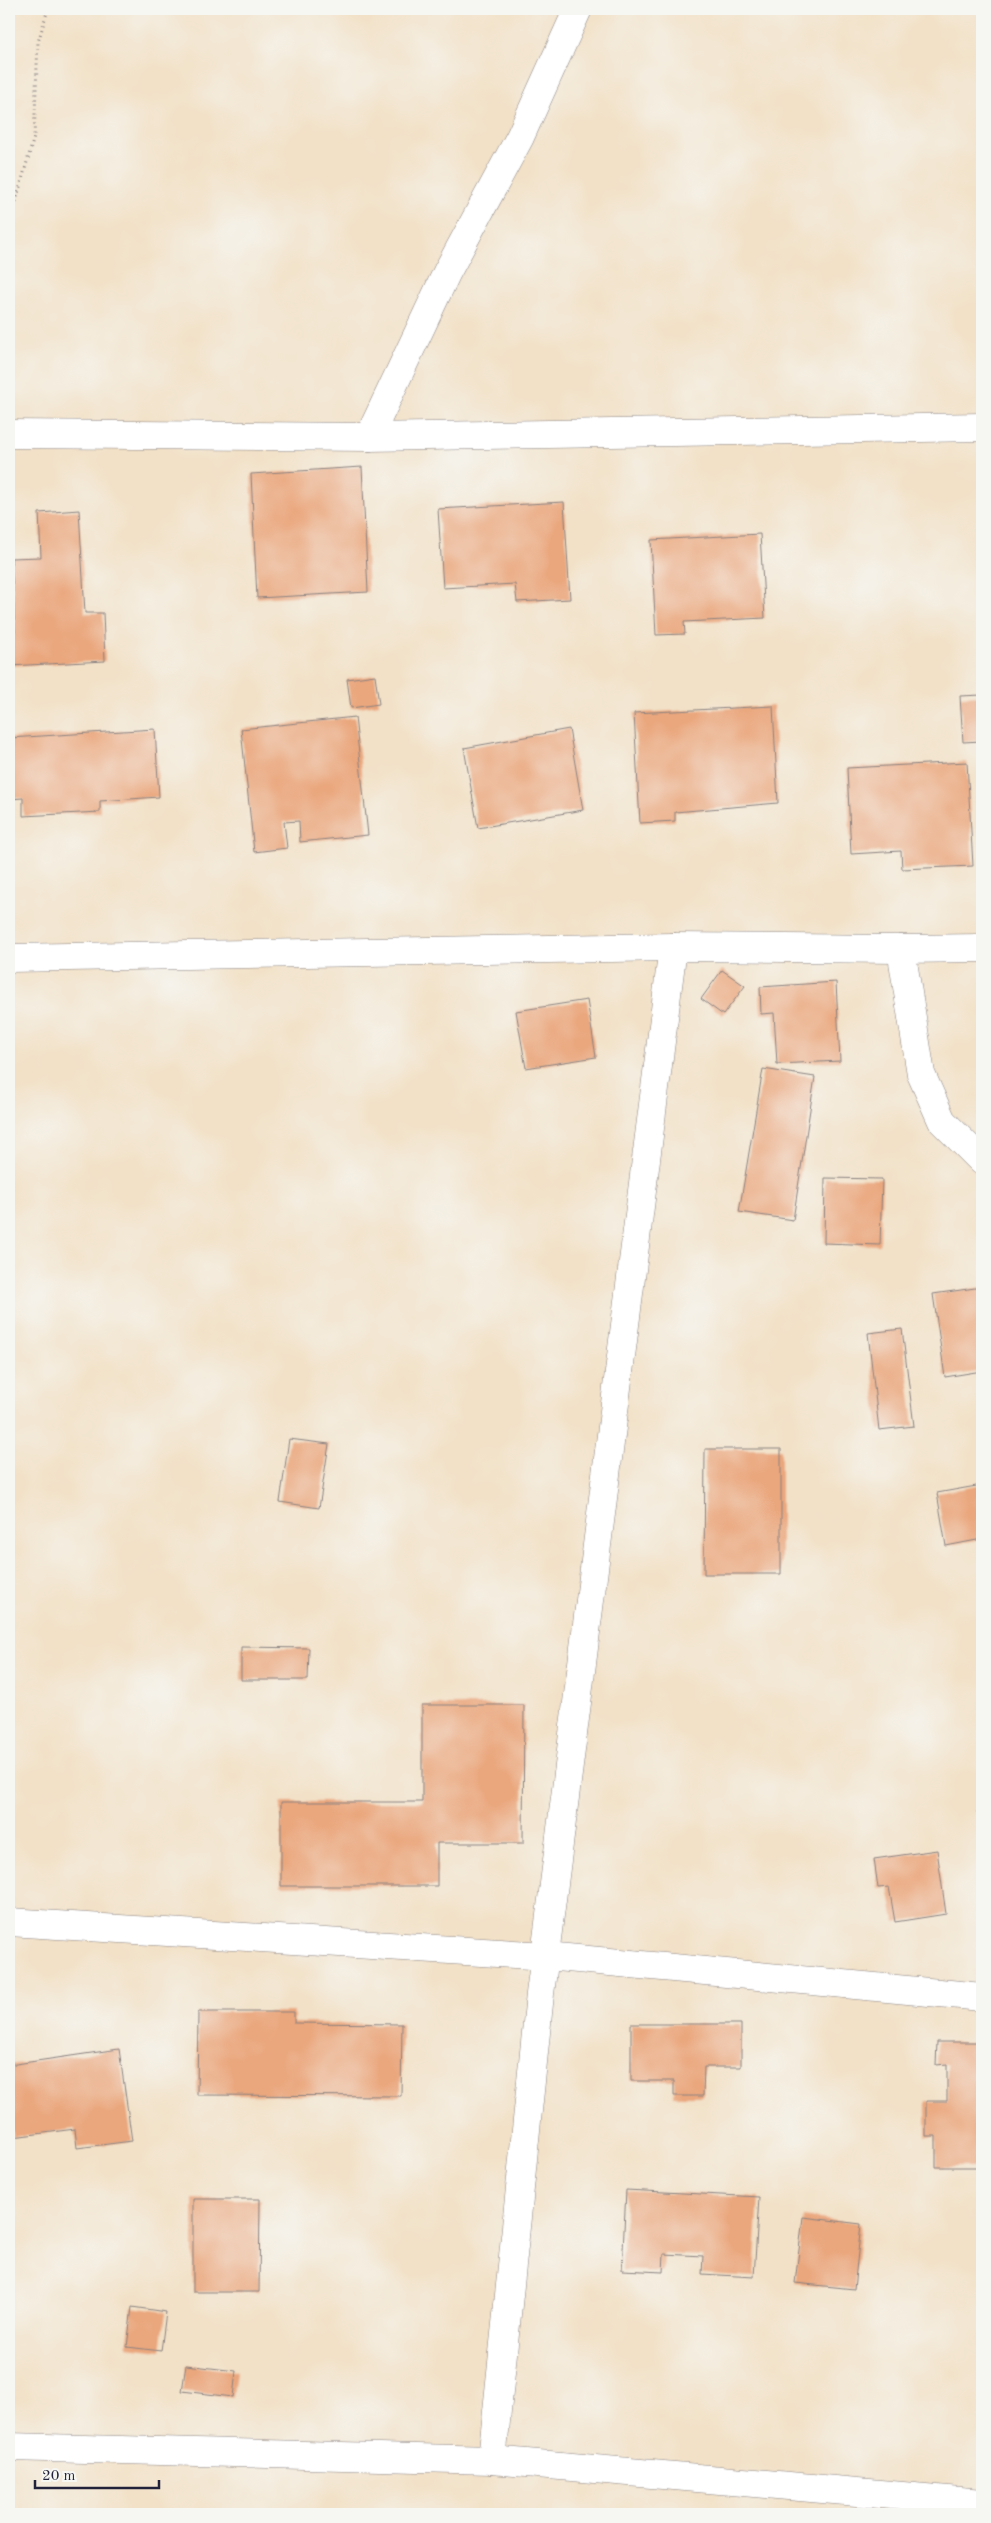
<svg xmlns="http://www.w3.org/2000/svg" width="991" height="2523" viewBox="0 0 991 2523" font-family="'Old Standard TT',serif">
	<style>
		.building { fill: #eaa67b }
		.lines { fill: none; stroke-linecap: round; stroke-linejoin: round }
		.street-casing { stroke: #8a8281; stroke-width: 29 }
		.path { stroke: #8a8281; stroke-width: 3; stroke-dasharray: 1 4; stroke-linecap: butt }
		.street { stroke: #fff; stroke-width: 28 }
	</style>
	<rect width="100%" height="100%" fill="#f6f6f2"/>
	<filter id="ink" filterUnits="userSpaceOnUse"><feTurbulence type="fractalNoise" baseFrequency=".02" numOctaves="2"/><feDisplacementMap in="SourceGraphic" scale="10" xChannelSelector="R" yChannelSelector="G"/><feConvolveMatrix kernelMatrix="1 2 1 2 8 2 1 2 1" color-interpolation-filters="sRGB"/></filter>
	<filter id="wash" filterUnits="userSpaceOnUse"><feTurbulence type="fractalNoise" baseFrequency=".0096" numOctaves="4" result="noise"/><feDisplacementMap in="SourceGraphic" scale="20" xChannelSelector="R" yChannelSelector="G"/><feGaussianBlur stdDeviation="1.12" result="paint"/><feColorMatrix in="noise" values="0 0 0 0 0 0 0 0 0 0 0 0 0 0 0 0 0 1.4 0 .05"/><feComposite in="paint" operator="in"/></filter>
	<g filter="url(#wash)">
		<rect width="100%" height="100%" fill="#f2e1c7"/>
		<g id="blocks">
			<g class="building">
				<path d="M362,467L368,592L257,598L251,474Z"/>
				<path d="M564,502L570,599L517,602L515,584L443,588L438,509Z"/>
				<path d="M79,510L85,613H103L105,661L9,666V632L15,631L11,558L41,557L39,513Z"/>
				<path d="M760,534L765,618L684,622L685,634L656,635L651,540Z"/>
				<path d="M375,675L379,704L351,708L347,679Z"/>
				<path d="M982,695V741L963,742L960,696Z"/>
				<path d="M773,706L778,803L675,812V821L640,823L634,713Z"/>
				<path d="M355,717L368,835L300,842L299,821L284,822L287,848L254,852L241,729Z"/>
				<path d="M155,729L159,797L100,801V812L23,816V798L9,799V738Z"/>
				<path d="M569,729L583,810L478,828L464,748Z"/>
				<path d="M967,762L973,866L902,869L901,851L851,854L847,768Z"/>
				<path d="M722,970L745,986L723,1015L701,999Z"/>
				<path d="M836,982L840,1061L777,1064L774,1013L761,1014L760,987Z"/>
				<path d="M587,1000L596,1057L526,1068L516,1011Z"/>
				<path d="M763,1069L815,1077L793,1220L739,1212Z"/>
				<path d="M825,1178L882,1179L880,1245L824,1243Z"/>
				<path d="M982,1287V1371L945,1377L933,1294Z"/>
				<path d="M902,1329L914,1426L879,1430L868,1333Z"/>
				<path d="M289,1439L329,1444L319,1508L280,1502Z"/>
				<path d="M705,1449H781V1574H704Z"/>
				<path d="M982,1485V1539L946,1546L937,1493Z"/>
				<path d="M241,1647L309,1648L308,1680H241Z"/>
				<path d="M422,1705H524L523,1843H437V1886H281V1802H422Z"/>
				<path d="M982,1810V1837H981L977,1811Z"/>
				<path d="M937,1850L946,1914L895,1922L889,1887L878,1888L874,1859Z"/>
				<path d="M198,2012H294V2023L402,2024L401,2096L197,2095Z"/>
				<path d="M631,2024H741V2067H704L703,2096H674V2081H631Z"/>
				<path d="M937,2042H982V2167H936V2136H926V2101H947V2064L936,2065Z"/>
				<path d="M119,2049L132,2141L77,2148L75,2129L13,2137L9,2106V2065Z"/>
				<path d="M626,2190L759,2197L754,2277L702,2274L703,2256L664,2254L663,2272L622,2270Z"/>
				<path d="M193,2199H260L259,2292H193Z"/>
				<path d="M803,2217L861,2224L854,2289L795,2283Z"/>
				<path d="M132,2307L166,2312L161,2351L127,2347Z"/>
				<path d="M186,2365L236,2371L233,2397L182,2391Z"/>
			</g>
		</g>
	</g>
	<g filter="url(#ink)">
		<use href="#blocks" fill-opacity="0" stroke="#8a8281" stroke-width="1"/>
		<g class="lines">
			<defs>
				<g id="street">
					<path d="M9,434L369,437L982,427"/>
					<path d="M369,437L447,272L520,137L578,9"/>
					<path d="M901,949L921,1074L942,1121L982,1161"/>
					<path d="M9,958L673,947L901,949L982,948"/>
					<path d="M9,1922L546,1956L982,1997"/>
					<path d="M9,2447L492,2460L982,2503"/>
					<path d="M492,2460L540,1994L673,947"/>
				</g>
			</defs>
			<use href="#street" class="street-casing"/>
			<path class="path" d="M9,226L34,137L38,42L48,9"/>
			<use href="#street" class="street"/>
		</g>
	</g>
	<rect width="991" height="2523" fill="none" stroke="#f6f6f2" stroke-width="30"/>
	<path d="M35 2480v8h124v-8" fill="none" stroke="#22223b" stroke-width="2.5"/>
	<text x="42" y="2480" font-size="15" fill="#22223b" stroke="#f6f6f2" stroke-width="4" paint-order="stroke">20 m</text>
</svg>
